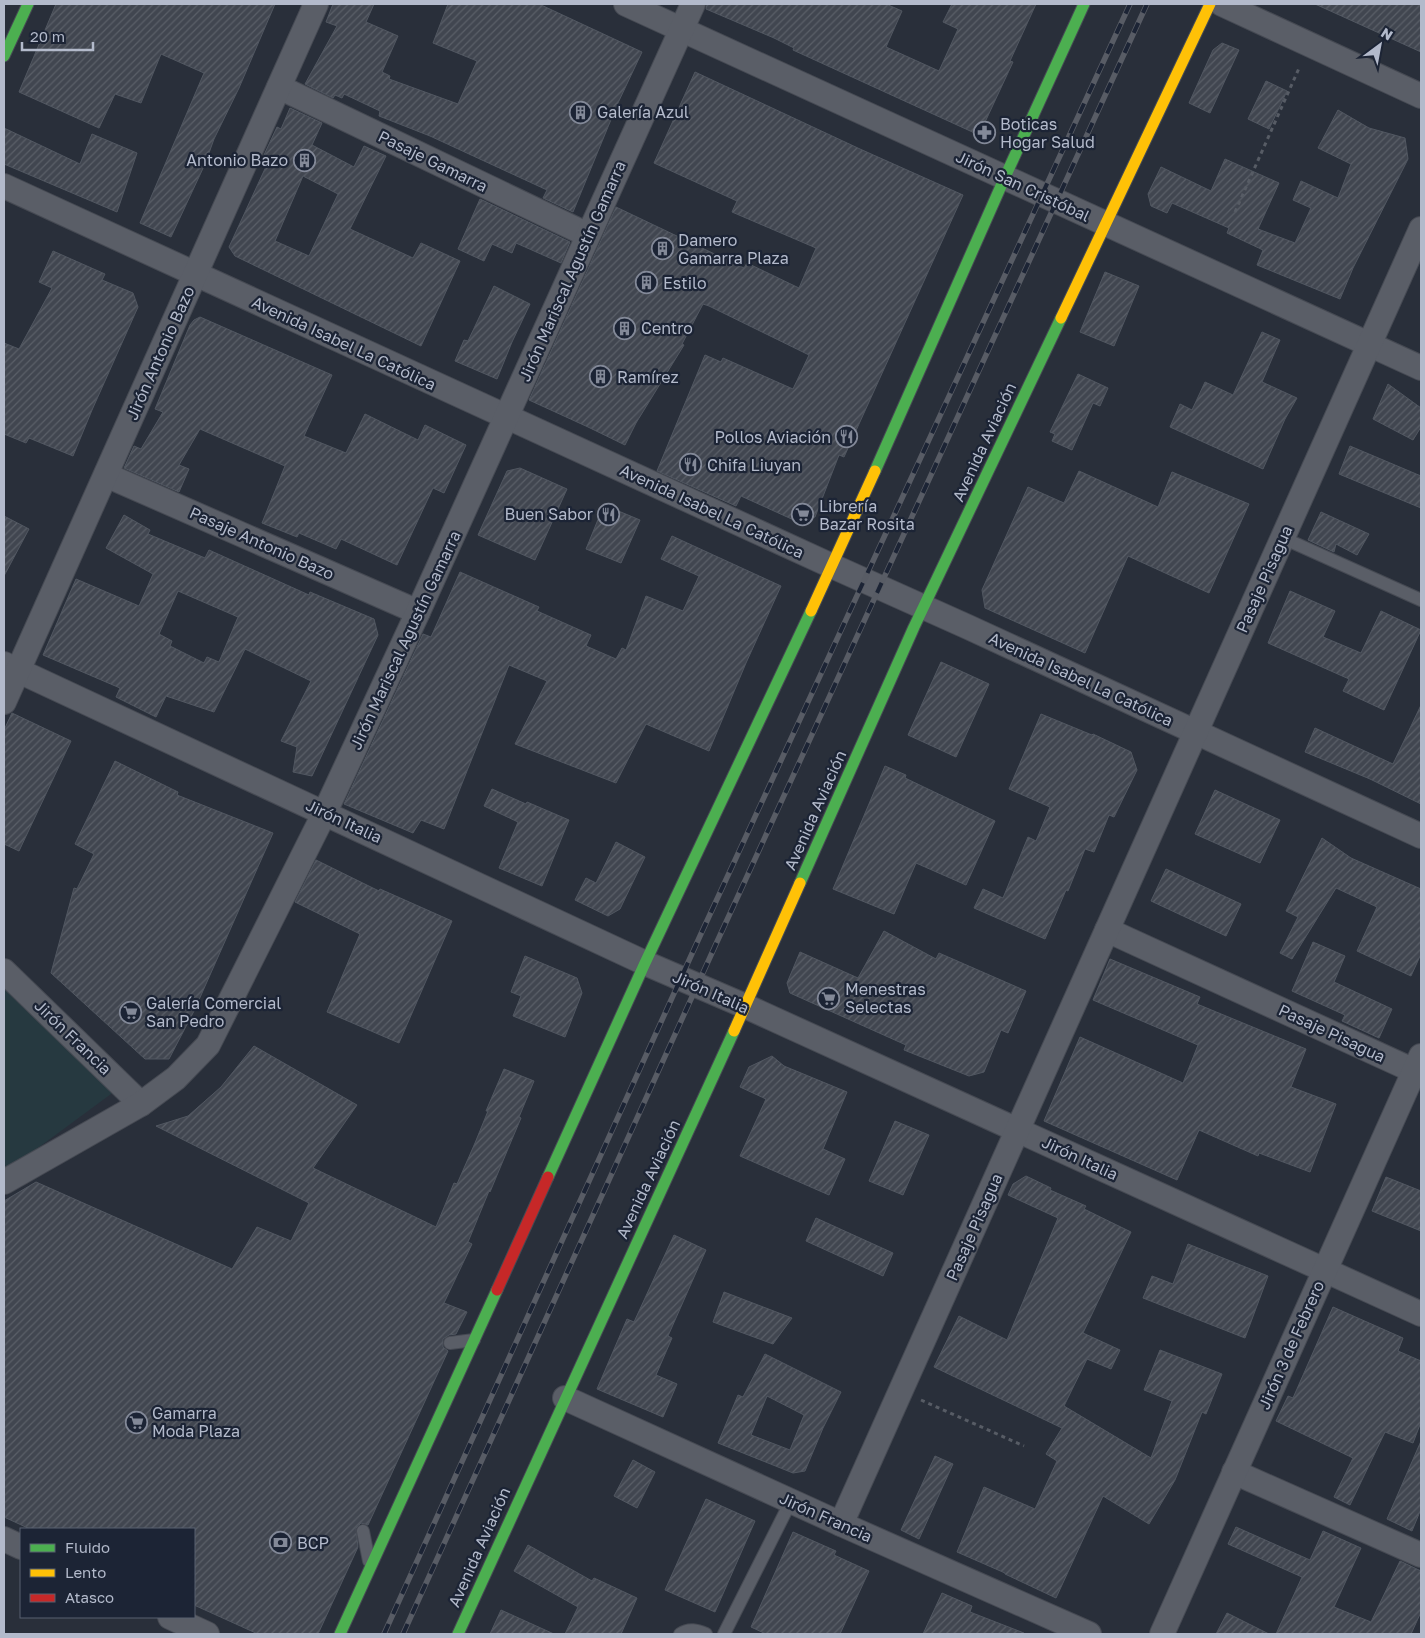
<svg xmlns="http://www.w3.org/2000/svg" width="1425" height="1638" viewBox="0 0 1425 1638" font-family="'Golos Text',sans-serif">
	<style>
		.park { fill: #263940 }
		.building { fill: url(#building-hatch); stroke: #515761; fill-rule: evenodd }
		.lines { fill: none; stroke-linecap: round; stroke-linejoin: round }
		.lane-casing { stroke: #464a53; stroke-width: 14 }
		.street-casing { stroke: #464a53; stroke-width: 26 }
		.fast-casing { stroke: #464a53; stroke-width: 13 }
		.slow-casing { stroke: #464a53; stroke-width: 13 }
		.jam-casing { stroke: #464a53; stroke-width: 13 }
		.path { stroke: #575c65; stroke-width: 3; stroke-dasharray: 4 4; stroke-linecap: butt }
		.lane { stroke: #5a5e67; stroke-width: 12 }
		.street { stroke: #5a5e67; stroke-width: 24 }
		.fast { stroke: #4caf50; stroke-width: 11 }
		.slow { stroke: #ffc107; stroke-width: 11 }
		.jam { stroke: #c62828; stroke-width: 11 }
		.rail-casing { stroke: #585c65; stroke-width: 5.5 }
		.rail { stroke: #1c2435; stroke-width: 4; stroke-dasharray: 11; stroke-linecap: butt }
		.labels { text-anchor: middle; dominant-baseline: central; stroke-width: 4.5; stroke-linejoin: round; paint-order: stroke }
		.poi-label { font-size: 16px; fill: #b3bacb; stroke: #1c2435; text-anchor: start }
		.street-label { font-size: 16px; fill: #b3bacb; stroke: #1c2435 }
	</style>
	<defs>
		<pattern id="building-hatch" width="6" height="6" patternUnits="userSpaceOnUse" patternTransform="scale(1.25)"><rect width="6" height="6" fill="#414650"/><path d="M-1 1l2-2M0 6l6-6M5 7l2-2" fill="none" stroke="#5a5f68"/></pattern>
	</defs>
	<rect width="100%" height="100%" fill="#292f3a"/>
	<path class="park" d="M4,981L112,1087L111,1094L4,1173Z"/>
	<g class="building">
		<path d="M56,4H275L239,88L214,139L205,164L171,237L140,223L204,73L161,54L141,103L115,94L99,128L19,92Z"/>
		<path d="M333,4H374L366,22L398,36L382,72L390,76L389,79L458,104L477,61L433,43L448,4H539L642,52L617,105L573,212L543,198L547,190L430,136L379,116L380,111L344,94L342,98L335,95L333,98L305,84L337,26L326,22Z"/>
		<path d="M707,4H886L902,11L886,47L939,71L958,29L943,22L952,4H1036L1010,61L1013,62L979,135L793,50L794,48L774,38L706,9Z"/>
		<path d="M1315,4H1421V52Z"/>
		<path d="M1222,43L1239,50L1210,113L1189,103L1213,50Z"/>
		<path d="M695,72L860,149L963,195L844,457L839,455L815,517L796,521L741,496L736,506L657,471L705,355L721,362L723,358L793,389L809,355L709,306L703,304L682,344L684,345L636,423L625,445L588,427L529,400L616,207L744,268L747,263L799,288L816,248L732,212L737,201L654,163Z"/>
		<path d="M1266,81L1287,91L1269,129L1248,119Z"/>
		<path d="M290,108L322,123L312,145L354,167L364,146L386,156L350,229L413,258L421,243L460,261L421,346L235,256L229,247L269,160L263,157L277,127L281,129ZM303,176L338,194L309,256L275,241Z"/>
		<path d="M1338,110L1369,128L1405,138L1408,159L1353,268L1340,299L1257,265L1263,250L1227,233L1229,228L1172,203L1167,213L1151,206L1148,194L1161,167L1211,191L1225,159L1279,183L1258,229L1295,243L1311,208L1293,200L1301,181L1338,198L1351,164L1318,148Z"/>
		<path d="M4,128L80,164L92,134L137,153L117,212L4,164Z"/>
		<path d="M480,199L570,242L561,263L516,243L512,253L492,244L484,261L458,249Z"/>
		<path d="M53,251L105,274L102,280L133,293L138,307L92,410L73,456L29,438L26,443L4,434V343L19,349L52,288L39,282Z"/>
		<path d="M1105,272L1139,286L1114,346L1080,332Z"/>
		<path d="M494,286L530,304L512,342L497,379L455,361L464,340L468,341Z"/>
		<path d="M200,317L332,375L304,436L346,453L365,414L418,440L425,425L466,445L444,493L433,488L397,565L341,539L336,549L299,533L297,537L262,523L285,466L200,429L179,465L189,469L179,492L124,468L134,446L141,449L163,412L155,409L190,325L194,320Z"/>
		<path d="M1262,332L1280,340L1262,382L1297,398L1285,419L1263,469L1170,427L1180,404L1192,410L1205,382L1233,395Z"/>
		<path d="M1078,374L1108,388L1100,406L1093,403L1072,450L1052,441L1055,434L1050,432Z"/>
		<path d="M1388,384L1421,408V427L1413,440L1373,419Z"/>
		<path d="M1350,446L1421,476V508L1339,474Z"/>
		<path d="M520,468L567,489L535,560L478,535L507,471Z"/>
		<path d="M1079,471L1158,507L1172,472L1249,504L1209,593L1128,556L1085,653L985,608L982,590L1028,487L1064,503Z"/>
		<path d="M604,505L640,520L621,563L586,549Z"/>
		<path d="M1321,512L1369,534L1357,555L1336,544L1334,552L1308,540Z"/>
		<path d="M124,515L150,530L148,534L205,558L209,550L309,595L310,592L374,619L378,635L312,776L293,772L297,747L281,741L311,681L245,649L214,712L166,696L156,717L116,697L120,688L43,655L76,579L139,606L153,574L106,548ZM178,591L238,617L219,662L207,657L204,663L170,646L172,641L159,634Z"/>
		<path d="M4,516L29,529L4,576Z"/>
		<path d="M672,536L781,586L746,663L709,751L646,724L616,783L515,744L547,681L509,665L444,829L421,820L413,833L344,804L423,634L431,637L460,572L539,607L537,611L591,635L586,646L616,659L622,648L626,650L646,596L683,611L699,576L661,559Z"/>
		<path d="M1290,591L1335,611L1323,637L1361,653L1381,611L1421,630L1384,710L1343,691L1349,679L1268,643Z"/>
		<path d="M941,662L989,684L956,757L908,735Z"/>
		<path d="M1421,705V804L1370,779L1305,752L1315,728L1393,764Z"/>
		<path d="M12,713L71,741L19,851L4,844V730Z"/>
		<path d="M1041,714L1092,735L1093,734L1131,752L1137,770L1114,817L1109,815L1094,852L1085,849L1068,891L1066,890L1045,939L974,908L983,889L1003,898L1028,837L1036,841L1050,807L1009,789Z"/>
		<path d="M115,761L178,792L177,795L273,833L194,1011L169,1059H145L51,973L74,888L77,889L94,854L75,844Z"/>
		<path d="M885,766L906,775L905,778L995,821L966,885L916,863L894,914L833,889Z"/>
		<path d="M492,789L526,804L527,802L569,820L542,886L499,868L518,822L484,806Z"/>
		<path d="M1215,790L1280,820L1260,863L1195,834Z"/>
		<path d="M1322,838L1351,858L1421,889V954L1411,976L1357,951L1377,907L1336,888L1292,959L1280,953L1298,917L1286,911Z"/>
		<path d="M616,842L645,857L620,909L608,916L575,900L586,878L596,883Z"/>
		<path d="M316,860L379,891L380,889L452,921L399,1043L327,1012L360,934L295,902Z"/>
		<path d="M1166,869L1241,904L1226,936L1151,901Z"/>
		<path d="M884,931L936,959L939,953L1026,991L1008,1033L1001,1030L984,1072L969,1076L904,1050L906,1045L790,993L787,983L800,952L858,978Z"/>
		<path d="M1313,942L1345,956L1334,982L1392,1009L1379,1038L1342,1021L1345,1015L1292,991Z"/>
		<path d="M525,956L577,978L582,993L565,1037L513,1016L521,996L511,992Z"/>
		<path d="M1110,959L1200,997L1197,1004L1306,1049L1291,1087L1336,1104L1310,1172L1259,1153L1258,1156L1199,1130L1177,1180L1044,1121L1080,1037L1183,1083L1198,1045L1093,1000Z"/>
		<path d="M254,1046L357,1105L313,1168L436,1227L454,1183L457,1184L475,1143L488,1111H486L504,1069L534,1081L519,1117L521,1118L510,1144L490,1192L489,1191L468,1242L472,1244L444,1303L467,1312L456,1334L449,1335L443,1339V1347L448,1351L368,1525L361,1523L356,1528L358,1547L318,1634H258L194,1605V1529H30L4,1517V1201L36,1182L232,1269L257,1227L291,1241L309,1203L156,1126L188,1116L221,1087Z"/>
		<path d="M772,1056L784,1066L847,1092L823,1149L845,1159L829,1195L740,1156L766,1099L740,1087L749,1067Z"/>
		<path d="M895,1121L929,1135L903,1195L869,1181Z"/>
		<path d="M1026,1176L1051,1188L1050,1190L1086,1206L1084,1209L1131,1232L1083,1333L1120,1350L1111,1369L1087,1359L1064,1406L1151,1458L1172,1401L1144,1390L1160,1350L1222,1374L1206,1414L1202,1412L1175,1480L1149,1524L1103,1496L1056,1598L1005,1574V1573L957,1552L984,1487L1035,1509L1057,1461L1046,1454L1062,1428L934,1367L959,1316L1007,1340L1058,1218L1008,1195L1013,1184Z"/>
		<path d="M1386,1177L1421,1191V1231L1372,1211Z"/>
		<path d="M816,1218L893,1253L883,1276L806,1241Z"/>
		<path d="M674,1235L706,1250L668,1336L672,1338L656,1375L677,1384L663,1417L597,1389L627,1319L634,1322Z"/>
		<path d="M1188,1244L1268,1276L1245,1338L1143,1298L1152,1276L1173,1284Z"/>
		<path d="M724,1292L792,1318L773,1344L713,1322Z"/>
		<path d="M1333,1307L1403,1338L1398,1351L1421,1361V1422L1413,1443L1385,1432L1350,1505L1334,1497L1353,1458L1276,1421L1288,1396L1293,1398Z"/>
		<path d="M765,1354L841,1392L823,1428L805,1471L793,1473L718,1443L738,1395L743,1397ZM767,1396L804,1415L790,1450L751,1435Z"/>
		<path d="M1421,1441V1509L1412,1531L1387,1519Z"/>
		<path d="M935,1456L953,1464L919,1539L901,1530Z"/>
		<path d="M633,1460L655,1472L637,1508L614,1496Z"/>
		<path d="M706,1499L755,1521L715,1612L665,1590Z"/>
		<path d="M1236,1527L1310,1560L1323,1531L1361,1548L1334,1607L1371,1622L1400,1561L1421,1571V1612L1411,1634H1276L1302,1577L1228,1544Z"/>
		<path d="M793,1532L836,1551L834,1555L869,1571L840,1634H766L751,1627Z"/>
		<path d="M528,1545L592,1581L594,1578L637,1598L621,1634H565L578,1607L514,1571Z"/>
		<path d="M942,1593L972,1606L970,1612L1024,1633V1634H923Z"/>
		<path d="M501,1610L554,1634H490Z"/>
		<path d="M1227,1613L1269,1634H1216Z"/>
	</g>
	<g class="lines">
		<defs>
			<g id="lane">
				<path d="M1283,538L1421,600"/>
				<path d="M450,1343L474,1340"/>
				<path d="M363,1531L369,1561"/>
				<path d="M680,1634C689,1628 697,1630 706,1634"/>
				<path d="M724,1634L791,1501"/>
			</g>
			<g id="street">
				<path d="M626,4L1421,368"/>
				<path d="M1222,4L1421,96"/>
				<path d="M279,87L588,235"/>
				<path d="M4,186L832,566L968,627L1421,836"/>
				<path d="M106,475L418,612"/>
				<path d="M4,664L645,963L745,1006L1421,1314"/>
				<path d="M4,702L316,4"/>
				<path d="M1107,930L1421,1074"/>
				<path d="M4,971L141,1104"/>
				<path d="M4,1182L141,1104L176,1078L208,1045L325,812L418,612L693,4"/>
				<path d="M565,1398L841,1524L1089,1634"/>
				<path d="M1234,1472L1421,1555"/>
				<path d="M841,1524L1421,229"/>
				<path d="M4,1539L21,1547"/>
				<path d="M170,1617L207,1634"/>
				<path d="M1162,1634L1421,1056"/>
			</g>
			<g id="fast">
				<path d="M4,56L28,4"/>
				<path d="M875,471L1005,177L1084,4"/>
				<path d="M800,883L914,627L1061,318"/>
				<path d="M548,1177L645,963L811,611"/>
				<path d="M340,1634L497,1290"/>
				<path d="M458,1634L734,1031"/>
			</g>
			<g id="slow">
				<path d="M1061,318L1210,4"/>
				<path d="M811,611L875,471"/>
				<path d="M734,1031L800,883"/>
			</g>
			<path id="jam" d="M497,1290L548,1177"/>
		</defs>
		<use href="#lane" class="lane-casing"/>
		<use href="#street" class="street-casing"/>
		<use href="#fast" class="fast-casing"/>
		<use href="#slow" class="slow-casing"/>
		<use href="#jam" class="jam-casing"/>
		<g class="path">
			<path d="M1235,212L1300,66"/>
			<path d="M921,1400L1024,1446"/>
		</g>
		<use href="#lane" class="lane"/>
		<use href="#street" class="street"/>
		<use href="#fast" class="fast"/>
		<use href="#slow" class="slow"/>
		<use href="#jam" class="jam"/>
		<defs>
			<g id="rail">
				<path d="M384,1634L700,936L1130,4"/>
				<path d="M403,1634L716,944L1147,4"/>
			</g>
		</defs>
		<use href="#rail" class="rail-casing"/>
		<use href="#rail" class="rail"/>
	</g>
	<defs>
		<symbol id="building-ring" viewBox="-11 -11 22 22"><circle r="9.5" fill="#1c2435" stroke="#838998" stroke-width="1.5"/><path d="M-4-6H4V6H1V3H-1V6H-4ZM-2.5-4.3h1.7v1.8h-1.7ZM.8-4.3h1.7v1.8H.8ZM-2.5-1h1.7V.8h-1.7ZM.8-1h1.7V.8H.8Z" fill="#838998"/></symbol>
		<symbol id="pharmacy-ring" viewBox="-11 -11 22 22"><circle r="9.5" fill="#1c2435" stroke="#838998" stroke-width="1.5"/><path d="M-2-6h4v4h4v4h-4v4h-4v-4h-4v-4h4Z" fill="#838998"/></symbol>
		<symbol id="restaurant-ring" viewBox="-11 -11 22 22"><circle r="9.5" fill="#1c2435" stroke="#838998" stroke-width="1.5"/><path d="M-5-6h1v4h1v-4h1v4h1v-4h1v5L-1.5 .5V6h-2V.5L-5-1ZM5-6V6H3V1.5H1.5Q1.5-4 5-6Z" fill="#838998"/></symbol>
		<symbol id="supermarket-ring" viewBox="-11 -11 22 22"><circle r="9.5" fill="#1c2435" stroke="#838998" stroke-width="1.5"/><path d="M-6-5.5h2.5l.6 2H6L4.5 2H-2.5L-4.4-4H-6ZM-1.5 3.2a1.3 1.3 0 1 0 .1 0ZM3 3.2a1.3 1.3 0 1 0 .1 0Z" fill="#838998"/></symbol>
		<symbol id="bank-ring" viewBox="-11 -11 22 22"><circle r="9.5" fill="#1c2435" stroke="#838998" stroke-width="1.5"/><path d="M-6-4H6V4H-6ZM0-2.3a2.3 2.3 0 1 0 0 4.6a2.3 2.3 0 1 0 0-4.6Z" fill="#838998"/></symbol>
	</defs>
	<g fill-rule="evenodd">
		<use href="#building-ring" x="568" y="100" width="25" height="25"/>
		<use href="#pharmacy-ring" x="972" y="120" width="25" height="25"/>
		<use href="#building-ring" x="292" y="148" width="25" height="25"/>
		<use href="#building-ring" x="650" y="236" width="25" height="25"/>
		<use href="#building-ring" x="634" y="270" width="25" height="25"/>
		<use href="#building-ring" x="612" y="316" width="25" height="25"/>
		<use href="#building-ring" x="588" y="364" width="25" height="25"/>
		<use href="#restaurant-ring" x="834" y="424" width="25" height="25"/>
		<use href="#restaurant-ring" x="678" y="452" width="25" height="25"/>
		<use href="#restaurant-ring" x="596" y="502" width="25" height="25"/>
		<use href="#supermarket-ring" x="790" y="502" width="25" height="25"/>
		<use href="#supermarket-ring" x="816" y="986" width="25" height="25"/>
		<use href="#supermarket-ring" x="118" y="1000" width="25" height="25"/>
		<use href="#supermarket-ring" x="124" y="1410" width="25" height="25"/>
		<use href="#bank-ring" x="268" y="1530" width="25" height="25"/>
	</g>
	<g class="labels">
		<g class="poi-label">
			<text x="597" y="112">Galería Azul</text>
			<text x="1000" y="124">Boticas<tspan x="1000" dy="18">Hogar Salud</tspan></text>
			<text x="288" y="160" text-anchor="end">Antonio Bazo</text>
			<text x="678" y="240">Damero<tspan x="678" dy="18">Gamarra Plaza</tspan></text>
			<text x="663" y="283">Estilo</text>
			<text x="641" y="328">Centro</text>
			<text x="617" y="377">Ramírez</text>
			<text x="831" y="437" text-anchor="end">Pollos Aviación</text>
			<text x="707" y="465">Chifa Liuyan</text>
			<text x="819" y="506">Librería<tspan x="819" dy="18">Bazar Rosita</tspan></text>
			<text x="593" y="514" text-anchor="end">Buen Sabor</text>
			<text x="845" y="989">Menestras<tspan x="845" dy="18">Selectas</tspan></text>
			<text x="146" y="1003">Galería Comercial<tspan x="146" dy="18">San Pedro</tspan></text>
			<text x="152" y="1413">Gamarra<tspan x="152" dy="18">Moda Plaza</tspan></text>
			<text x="297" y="1543">BCP</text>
		</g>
		<g class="street-label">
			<text transform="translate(433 161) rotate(26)">Pasaje Gamarra</text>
			<text transform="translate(1023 186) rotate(25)">Jirón San Cristóbal</text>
			<text transform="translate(572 271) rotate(-66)">Jirón Mariscal Agustín Gamarra</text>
			<text transform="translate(344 343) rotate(25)">Avenida Isabel La Católica</text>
			<text transform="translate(160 353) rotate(-66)">Jirón Antonio Bazo</text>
			<text transform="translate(984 442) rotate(-65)">Avenida Aviación</text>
			<text transform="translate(712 511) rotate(25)">Avenida Isabel La Católica</text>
			<text transform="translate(262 543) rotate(24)">Pasaje Antonio Bazo</text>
			<text transform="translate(1264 579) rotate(-66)">Pasaje Pisagua</text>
			<text transform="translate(405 640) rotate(-65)">Jirón Mariscal Agustín Gamarra</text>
			<text transform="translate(1081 679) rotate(25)">Avenida Isabel La Católica</text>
			<text transform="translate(815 810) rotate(-66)">Avenida Aviación</text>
			<text transform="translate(344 821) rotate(25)">Jirón Italia</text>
			<text transform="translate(711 992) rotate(24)">Jirón Italia</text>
			<text transform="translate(1332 1033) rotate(25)">Pasaje Pisagua</text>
			<text transform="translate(73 1037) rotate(44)">Jirón Francia</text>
			<text transform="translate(1080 1158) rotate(25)">Jirón Italia</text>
			<text transform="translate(648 1179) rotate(-65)">Avenida Aviación</text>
			<text transform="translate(974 1227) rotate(-66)">Pasaje Pisagua</text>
			<text transform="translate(1291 1345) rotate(-66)">Jirón 3 de Febrero</text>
			<text transform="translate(826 1517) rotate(24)">Jirón Francia</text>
			<text transform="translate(479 1547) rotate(-66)">Avenida Aviación</text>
		</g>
	</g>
	<rect width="1425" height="1638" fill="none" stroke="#b3bacb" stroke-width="10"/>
	<rect x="20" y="1528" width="175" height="90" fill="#1c2435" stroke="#586071"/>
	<rect x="30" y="1544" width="25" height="8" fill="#4caf50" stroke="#586071"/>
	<text x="65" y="1553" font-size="15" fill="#b3bacb">Fluido</text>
	<rect x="30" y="1569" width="25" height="8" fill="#ffc107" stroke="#586071"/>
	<text x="65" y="1578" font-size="15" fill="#b3bacb">Lento</text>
	<rect x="30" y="1594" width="25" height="8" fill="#c62828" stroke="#586071"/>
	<text x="65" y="1603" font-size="15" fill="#b3bacb">Atasco</text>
	<g transform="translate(1380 45) rotate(32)" stroke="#1c2435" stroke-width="4" paint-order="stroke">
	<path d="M0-4L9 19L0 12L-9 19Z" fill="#b3bacb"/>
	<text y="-8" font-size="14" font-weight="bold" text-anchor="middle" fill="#b3bacb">N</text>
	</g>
	<path d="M22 42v8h71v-8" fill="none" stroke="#b3bacb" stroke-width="2.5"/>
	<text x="30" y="42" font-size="15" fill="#b3bacb" stroke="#1c2435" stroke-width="4" paint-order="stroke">20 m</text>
</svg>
